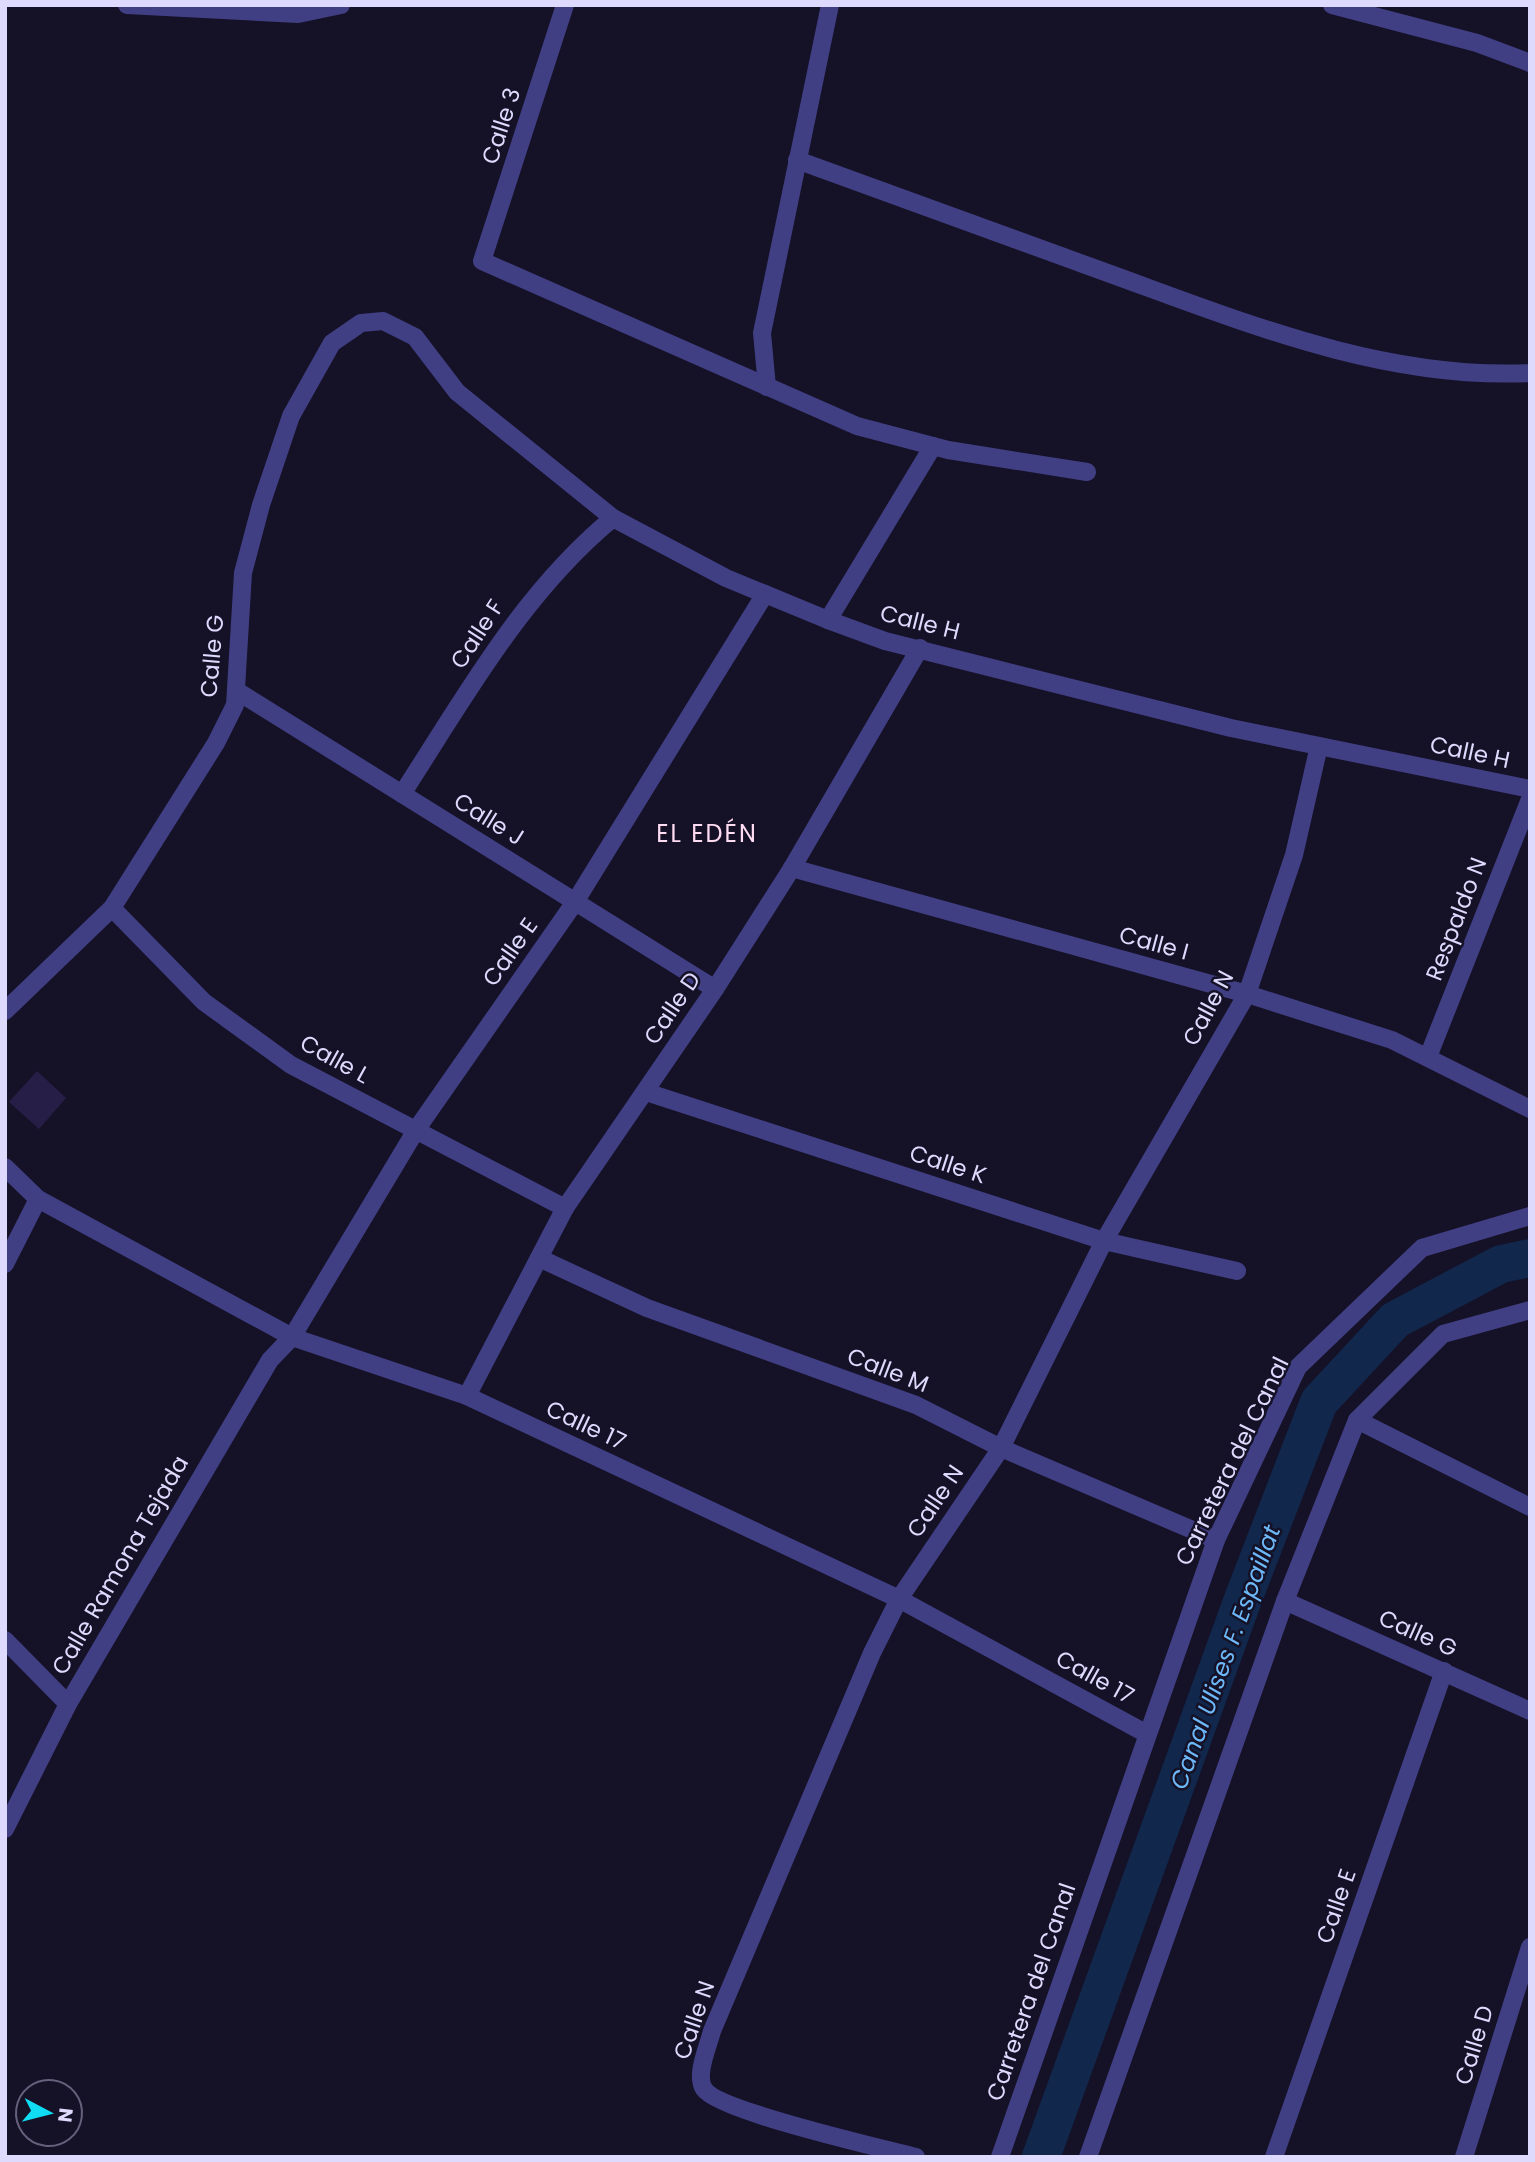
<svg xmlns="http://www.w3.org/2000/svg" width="1535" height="2162" viewBox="0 0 1535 2162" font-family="Poppins,sans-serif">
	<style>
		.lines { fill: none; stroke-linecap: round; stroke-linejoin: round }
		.canal { stroke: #11274b; stroke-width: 38 }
		.building { fill: #271e47 }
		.minor { stroke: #413f84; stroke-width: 18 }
		.labels { text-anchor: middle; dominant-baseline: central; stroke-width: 5; stroke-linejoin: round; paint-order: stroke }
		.street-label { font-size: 23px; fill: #dedafd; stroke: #151127 }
		.neighbourhood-label { font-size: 24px; letter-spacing: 2px; fill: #fddbf1; stroke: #151127 }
		.water-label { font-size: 24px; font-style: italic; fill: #6db8f8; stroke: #151127 }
	</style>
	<rect width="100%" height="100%" fill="#151127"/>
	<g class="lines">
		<path class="canal" d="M1041,2157L1243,1599L1319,1402L1395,1320L1501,1264L1530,1258"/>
	</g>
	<path class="building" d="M37,1071L66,1098L39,1129L9,1102Z"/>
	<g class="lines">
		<g class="minor">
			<path d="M127,5L298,14L341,5"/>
			<path d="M565,5L482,261L857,426L948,450L1087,472"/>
			<path d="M1332,5L1477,43L1530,63"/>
			<path d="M797,160C903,198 1009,237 1116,276C1248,324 1386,380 1530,373"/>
			<path d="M767,387L762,333L830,5"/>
			<path d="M828,620L933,446"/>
			<path d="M237,691L715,989"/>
			<path d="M402,794C465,697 522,593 613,518"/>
			<path d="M792,868L1247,994L1392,1040L1530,1109"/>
			<path d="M112,908L204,1002L291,1065L565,1208"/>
			<path d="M5,1011L112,908L216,743L235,705L243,573L261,505L291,416L332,343L361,323L383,321L415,337L457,392L613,518L726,578L828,620L885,641L1231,728L1530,789"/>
			<path d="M1428,1057L1530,799"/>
			<path d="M646,1092L1104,1241L1237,1271"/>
			<path d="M5,1167L38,1199L292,1337L467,1396L899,1599L1147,1734"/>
			<path d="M539,1258L647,1308L916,1405L1001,1448L1216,1540"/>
			<path d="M5,1264L38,1199"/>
			<path d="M467,1396L565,1208L715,989L792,868L920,648"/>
			<path d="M1357,1420L1530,1507"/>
			<path d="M1285,1601L1530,1711"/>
			<path d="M5,1640L68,1704"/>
			<path d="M5,1829L68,1704L270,1360L292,1337L416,1130L575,902L765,594"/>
			<path d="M916,2157C882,2148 718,2111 704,2089C695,2075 708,2047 712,2031L872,1653L899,1599L1001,1448L1104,1241L1247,994L1294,855L1319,746"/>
			<path d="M1000,2157L1216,1540L1298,1367L1422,1248L1530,1216"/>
			<path d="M1088,2157L1285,1601L1357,1420L1443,1334L1530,1310"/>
			<path d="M1274,2157L1444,1671"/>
			<path d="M1464,2157L1530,1947"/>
		</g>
	</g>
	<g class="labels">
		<g class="street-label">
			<text transform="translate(501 126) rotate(-72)">Calle 3</text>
			<text transform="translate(920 622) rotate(14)">Calle H</text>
			<text transform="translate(477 634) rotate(-57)">Calle F</text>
			<text transform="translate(212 656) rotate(-85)">Calle G</text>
			<text transform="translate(1470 752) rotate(12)">Calle H</text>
			<text transform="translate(489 819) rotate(32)">Calle J</text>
			<text transform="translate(1456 919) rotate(-69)">Respaldo N</text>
			<text transform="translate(1154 943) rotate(15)">Calle I</text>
			<text transform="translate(510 952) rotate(-55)">Calle E</text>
			<text transform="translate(672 1008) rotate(-56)">Calle D</text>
			<text transform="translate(1208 1008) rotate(-62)">Calle N</text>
			<text transform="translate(335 1059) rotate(29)">Calle L</text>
			<text transform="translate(948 1164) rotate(18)">Calle K</text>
			<text transform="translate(888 1370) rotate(21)">Calle M</text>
			<text transform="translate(586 1425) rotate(25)">Calle 17</text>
			<text transform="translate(1232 1461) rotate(-64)">Carretera del Canal</text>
			<text transform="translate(935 1501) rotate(-56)">Calle N</text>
			<text transform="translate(120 1565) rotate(-60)">Calle Ramona Tejada</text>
			<text transform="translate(1418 1633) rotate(24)">Calle G</text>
			<text transform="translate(1095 1677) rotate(29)">Calle 17</text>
			<text transform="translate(1336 1906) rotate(-71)">Calle E</text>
			<text transform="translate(1031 1992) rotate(-71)">Carretera del Canal</text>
			<text transform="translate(694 2020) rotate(-71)">Calle N</text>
			<text transform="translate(1474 2045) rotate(-73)">Calle D</text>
		</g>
		<g class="neighbourhood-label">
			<text x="707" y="833">EL EDÉN</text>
		</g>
		<g class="water-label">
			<text transform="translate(1225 1657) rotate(-70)">Canal Ulises F. Espaillat</text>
		</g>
	</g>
	<rect width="1535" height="2162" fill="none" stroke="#dedafd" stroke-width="14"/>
	<g transform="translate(49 2113) rotate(97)"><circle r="33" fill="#151127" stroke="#65617d" stroke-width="2"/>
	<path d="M0-5L12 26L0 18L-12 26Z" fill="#10dcf3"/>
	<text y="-10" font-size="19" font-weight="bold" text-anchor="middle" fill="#dedafd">N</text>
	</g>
</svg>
